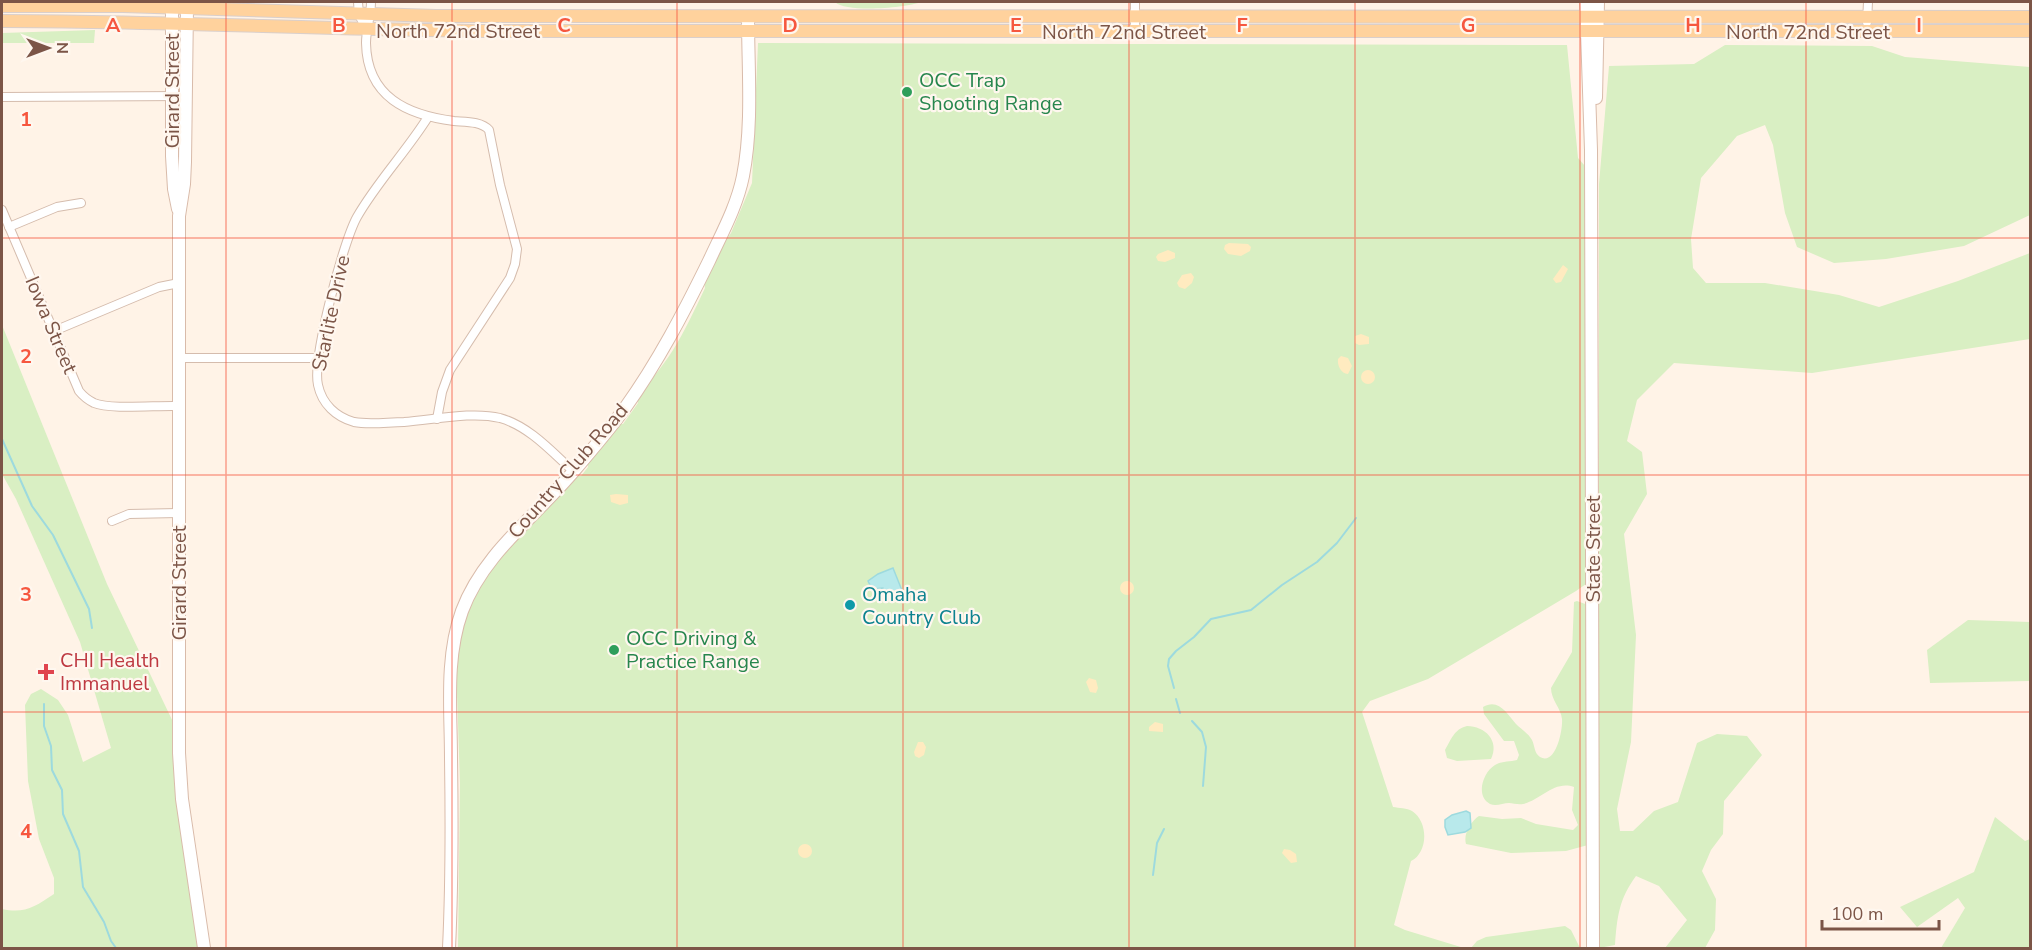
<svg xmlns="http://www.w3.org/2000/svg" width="2032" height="950" viewBox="0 0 2032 950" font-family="'Nunito Sans',sans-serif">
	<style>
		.green { fill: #d9efc3 }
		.sand { fill: #ffebc0 }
		.water { fill: #b8e9eb; stroke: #9ddade; stroke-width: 1.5 }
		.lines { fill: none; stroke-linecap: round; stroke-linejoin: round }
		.stream { stroke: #9ddade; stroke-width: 2 }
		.street-casing { stroke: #d5bcad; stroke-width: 10 }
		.secondary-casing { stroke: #d9bbaa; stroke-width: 14 }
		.primary-casing { stroke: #dacfcb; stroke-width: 14 }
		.street { stroke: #fff; stroke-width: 8 }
		.secondary { stroke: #fff; stroke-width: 12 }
		.primary { stroke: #ffd29d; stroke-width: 12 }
		.grid { fill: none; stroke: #f6573f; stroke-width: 1.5; stroke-opacity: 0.55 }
		.leisure-dot { fill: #2e9e5b; stroke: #fff7ef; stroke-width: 2 }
		.culture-dot { fill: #0f9aa8; stroke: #fff7ef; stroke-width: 2 }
		.health-dot { fill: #e0444e; stroke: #fff7ef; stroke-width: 2 }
		.labels { text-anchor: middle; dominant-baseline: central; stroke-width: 4.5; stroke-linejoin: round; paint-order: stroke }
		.street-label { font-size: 20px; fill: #7c5547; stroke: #fff7ef }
		.leisure-label { font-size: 20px; fill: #27864d; stroke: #fff7ef; text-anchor: start }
		.culture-label { font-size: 20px; fill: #0d838f; stroke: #fff7ef; text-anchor: start }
		.health-label { font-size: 20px; fill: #be3a42; stroke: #fff7ef; text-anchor: start }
		.grid-label { font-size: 20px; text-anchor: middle; font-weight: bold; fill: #f6573f; stroke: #fff7ef; stroke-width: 4.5; stroke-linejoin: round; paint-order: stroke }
	</style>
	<rect width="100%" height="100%" fill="#fff3e7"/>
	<g class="green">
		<path d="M835,2H921C906,8 846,13 835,2Z"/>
		<path d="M95,30L94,43H2V33Z"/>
		<path d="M758,43L1567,45L1578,158L1585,166L1588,579L1586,584L1576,591L1428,679L1370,701L1362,712L1393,807C1399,808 1407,808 1412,811C1429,822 1428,853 1411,861L1394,925L1405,930L1464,948H458L460,784L456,661L460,628L489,567L577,475L581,476L588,467L587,461L620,424H623L638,403L637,399C648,382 662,368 673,350C685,331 695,309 705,288L704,283L726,240L731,233L752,183Z"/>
		<path d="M1725,45L1872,46L1905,57L2030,67V215L1964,246L1886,259L1834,263L1797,247L1785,213L1773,145L1765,125L1737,136L1701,178L1691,239L1693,268L1706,283H1765L1839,295L1879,307L1958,281L2030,253V339L1812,373L1674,363L1637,400L1627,441L1642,452L1647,494L1624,534L1636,635L1631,742L1617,809L1620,831H1633L1654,811L1678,802L1697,743L1717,734L1747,736L1762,755L1724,801L1723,834L1711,850L1702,871L1716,899L1715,930L1705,948H1665L1687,920L1659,886L1636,876C1619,899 1617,917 1615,945L1599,948V184L1609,66L1694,64Z"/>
		<path d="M2,325L107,584L174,724L176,793L198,948H2V909C24,914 35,907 54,894V878L39,839L28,781L25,705L31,694L41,689L58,700L68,715L83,762L111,748L80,642L16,499L2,474Z"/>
		<path d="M1577,601L1588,605V845L1566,851L1511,853L1466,844C1463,834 1471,821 1479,816L1502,819L1521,818L1536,824L1573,830L1578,825L1572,810L1574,787C1554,780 1541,800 1523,804C1518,805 1513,803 1509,803C1503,803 1496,807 1490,804C1475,796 1483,772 1495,765C1501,761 1510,762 1517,760L1519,755L1514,741H1504L1484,714L1483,707C1499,698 1507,714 1516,724C1521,729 1529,734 1532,740C1535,746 1534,753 1540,757C1556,766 1563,729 1562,719C1561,708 1551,700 1551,688L1572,652L1574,602Z"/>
		<path d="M1968,620L2030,622V681L1930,683L1927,650Z"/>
		<path d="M1467,726C1485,726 1500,741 1491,759L1457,761L1447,758L1445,750C1451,740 1454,729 1467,726Z"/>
		<path d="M1995,817L2025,841L2030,839V948H1941L1965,908L1958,898L1917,927L1900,907L1974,872Z"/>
		<path d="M1565,926L1571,930L1580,948H1471L1477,941L1486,937Z"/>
	</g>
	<g class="sand">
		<path d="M1229,243L1248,244L1251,247L1250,251L1241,256L1228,254L1224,249L1225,245Z"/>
		<path d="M1168,250L1175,253V258L1165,262L1158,261L1156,257L1158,254Z"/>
		<path d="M1563,265L1568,269L1561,282L1556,283L1553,279Z"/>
		<path d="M1191,273L1194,277L1192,283L1185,289L1179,287L1177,283L1182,275Z"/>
		<path d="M1361,334L1369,337V344L1359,345L1355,343V336Z"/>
		<path d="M1341,356L1348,358L1352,366L1348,374C1341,374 1337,365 1338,359Z"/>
		<circle cx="1368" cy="377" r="7"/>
		<path d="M616,494L628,495V503L620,505L611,502L610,495Z"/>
		<circle cx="1127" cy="588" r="7"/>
		<path d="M1089,678L1096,680L1098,688L1096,693L1090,692L1086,682Z"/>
		<path d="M1155,722L1163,724V732L1149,731V727Z"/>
		<path d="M918,742H923L926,747L924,755L919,758L915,756L914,752Z"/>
		<circle cx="805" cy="851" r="7"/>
		<path d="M1284,849L1290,850L1296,854L1297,862L1291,863L1282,853Z"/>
	</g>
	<g class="water">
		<path d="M893,568L903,593L888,599L883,588L872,589L868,581L878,574Z"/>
		<path d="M1466,811L1470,813L1471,828L1465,832L1448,835L1445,827V820L1452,815Z"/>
	</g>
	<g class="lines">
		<g class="stream">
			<path d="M2,439L32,506L53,535L89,609L92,628"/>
			<path d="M1174,688L1168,666L1169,659L1176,651L1194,637L1211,619L1251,610L1282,585L1317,562L1337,543L1356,518"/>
			<path d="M1176,699L1180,713"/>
			<path d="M44,704V726L51,746L52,770L62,790L63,814L79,851L83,887L104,922L111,941L116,948"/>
			<path d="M1192,721L1202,732L1206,747L1203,786"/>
			<path d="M1153,875L1157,843L1164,829"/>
		</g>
		<defs>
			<g id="street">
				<path d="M358,2L359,15L367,30"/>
				<path d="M371,2C371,16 366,29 366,43C367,97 407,115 454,121C465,122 481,121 489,130L500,185L517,249L515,264L510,278L450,370L442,392L437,419"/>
				<path d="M1135,2V32"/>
				<path d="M1867,22L1868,2"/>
				<path d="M2,97L185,96"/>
				<path d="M428,117C406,152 377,182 357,217C343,242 312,359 318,385C322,404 336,417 354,422C370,425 388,422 404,422C433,420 472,411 500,418C529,426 552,452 573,471"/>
				<path d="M2,210L79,391C83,396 88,400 94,403C111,410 158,405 179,406"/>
				<path d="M9,227L57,207L81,203"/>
				<path d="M54,331L159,287L179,283"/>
				<path d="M179,358H319"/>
				<path d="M112,521L129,514L178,513"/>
			</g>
			<g id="secondary">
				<path d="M1586,2L1591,150L1593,948"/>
				<path d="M172,8V156L174,189L178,209"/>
				<path d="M187,8L185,162L184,184L179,216V753L182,799L204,948"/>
				<path d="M1596,98L1598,2"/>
				<path d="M449,948C452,885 452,822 451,759C451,710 445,658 462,611C483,554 535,517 573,472C591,451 609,430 625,408C658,362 684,312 709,261C722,233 737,206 743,176C753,125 748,69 748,17"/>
			</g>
			<g id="primary">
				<path d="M2,6H123L436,16L2030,17"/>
				<path d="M2,21C166,21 331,30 496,31H2030"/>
			</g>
		</defs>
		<use href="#street" class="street-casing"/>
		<use href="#secondary" class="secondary-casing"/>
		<use href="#primary" class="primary-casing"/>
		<use href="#street" class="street"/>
		<use href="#secondary" class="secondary"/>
		<use href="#primary" class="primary"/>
	</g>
	<path class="grid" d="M226,2V948M452,2V948M677,2V948M903,2V948M1129,2V948M1355,2V948M1580,2V948M1806,2V948M2,238H2030M2,475H2030M2,712H2030"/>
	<g class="leisure-dot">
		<circle cx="907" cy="92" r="6"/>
		<circle cx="614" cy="650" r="6"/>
	</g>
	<circle class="culture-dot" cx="850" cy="605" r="6"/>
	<path class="health-dot" d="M43 663h6v6h6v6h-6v6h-6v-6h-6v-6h6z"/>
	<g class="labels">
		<g class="street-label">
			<text x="458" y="31">North 72nd Street</text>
			<text x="1124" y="32">North 72nd Street</text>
			<text x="1808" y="32">North 72nd Street</text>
			<text transform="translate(172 91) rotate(-90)">Girard Street</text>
			<text transform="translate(331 313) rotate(-78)">Starlite Drive</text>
			<text transform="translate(51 325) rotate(67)">Iowa Street</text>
			<text transform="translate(568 471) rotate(-49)">Country Club Road</text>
			<text transform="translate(1593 549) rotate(-90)">State Street</text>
			<text transform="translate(179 583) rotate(-90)">Girard Street</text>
		</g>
		<g class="leisure-label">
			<text x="919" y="80">OCC Trap<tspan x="919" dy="23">Shooting Range</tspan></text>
			<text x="626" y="638">OCC Driving &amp;<tspan x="626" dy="23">Practice Range</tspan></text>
		</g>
		<g class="culture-label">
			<text x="862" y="594">Omaha<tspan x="862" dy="23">Country Club</tspan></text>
		</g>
		<g class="health-label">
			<text x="60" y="660">CHI Health<tspan x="60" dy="23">Immanuel</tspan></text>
		</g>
	</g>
	<g class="grid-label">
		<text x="113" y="32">A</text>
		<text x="339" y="32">B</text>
		<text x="564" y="32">C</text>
		<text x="790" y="32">D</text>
		<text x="1016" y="32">E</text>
		<text x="1242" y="32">F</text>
		<text x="1468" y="32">G</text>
		<text x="1693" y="32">H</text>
		<text x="1919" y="32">I</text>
		<text x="26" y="126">1</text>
		<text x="26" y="363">2</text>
		<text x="26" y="601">3</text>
		<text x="26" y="838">4</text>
	</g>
	<rect width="2032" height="950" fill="none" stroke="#7c5547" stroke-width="6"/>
	<g transform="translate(48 48) rotate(90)" stroke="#fff7ef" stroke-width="4.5" paint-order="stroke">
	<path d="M0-4.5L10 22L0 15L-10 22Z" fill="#7c5547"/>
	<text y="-9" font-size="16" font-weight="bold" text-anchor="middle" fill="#7c5547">N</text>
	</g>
	<path d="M1822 920v9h117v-9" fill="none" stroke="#7c5547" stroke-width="3"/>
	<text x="1831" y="920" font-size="18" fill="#7c5547" stroke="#fff7ef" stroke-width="4.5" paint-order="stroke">100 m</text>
</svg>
